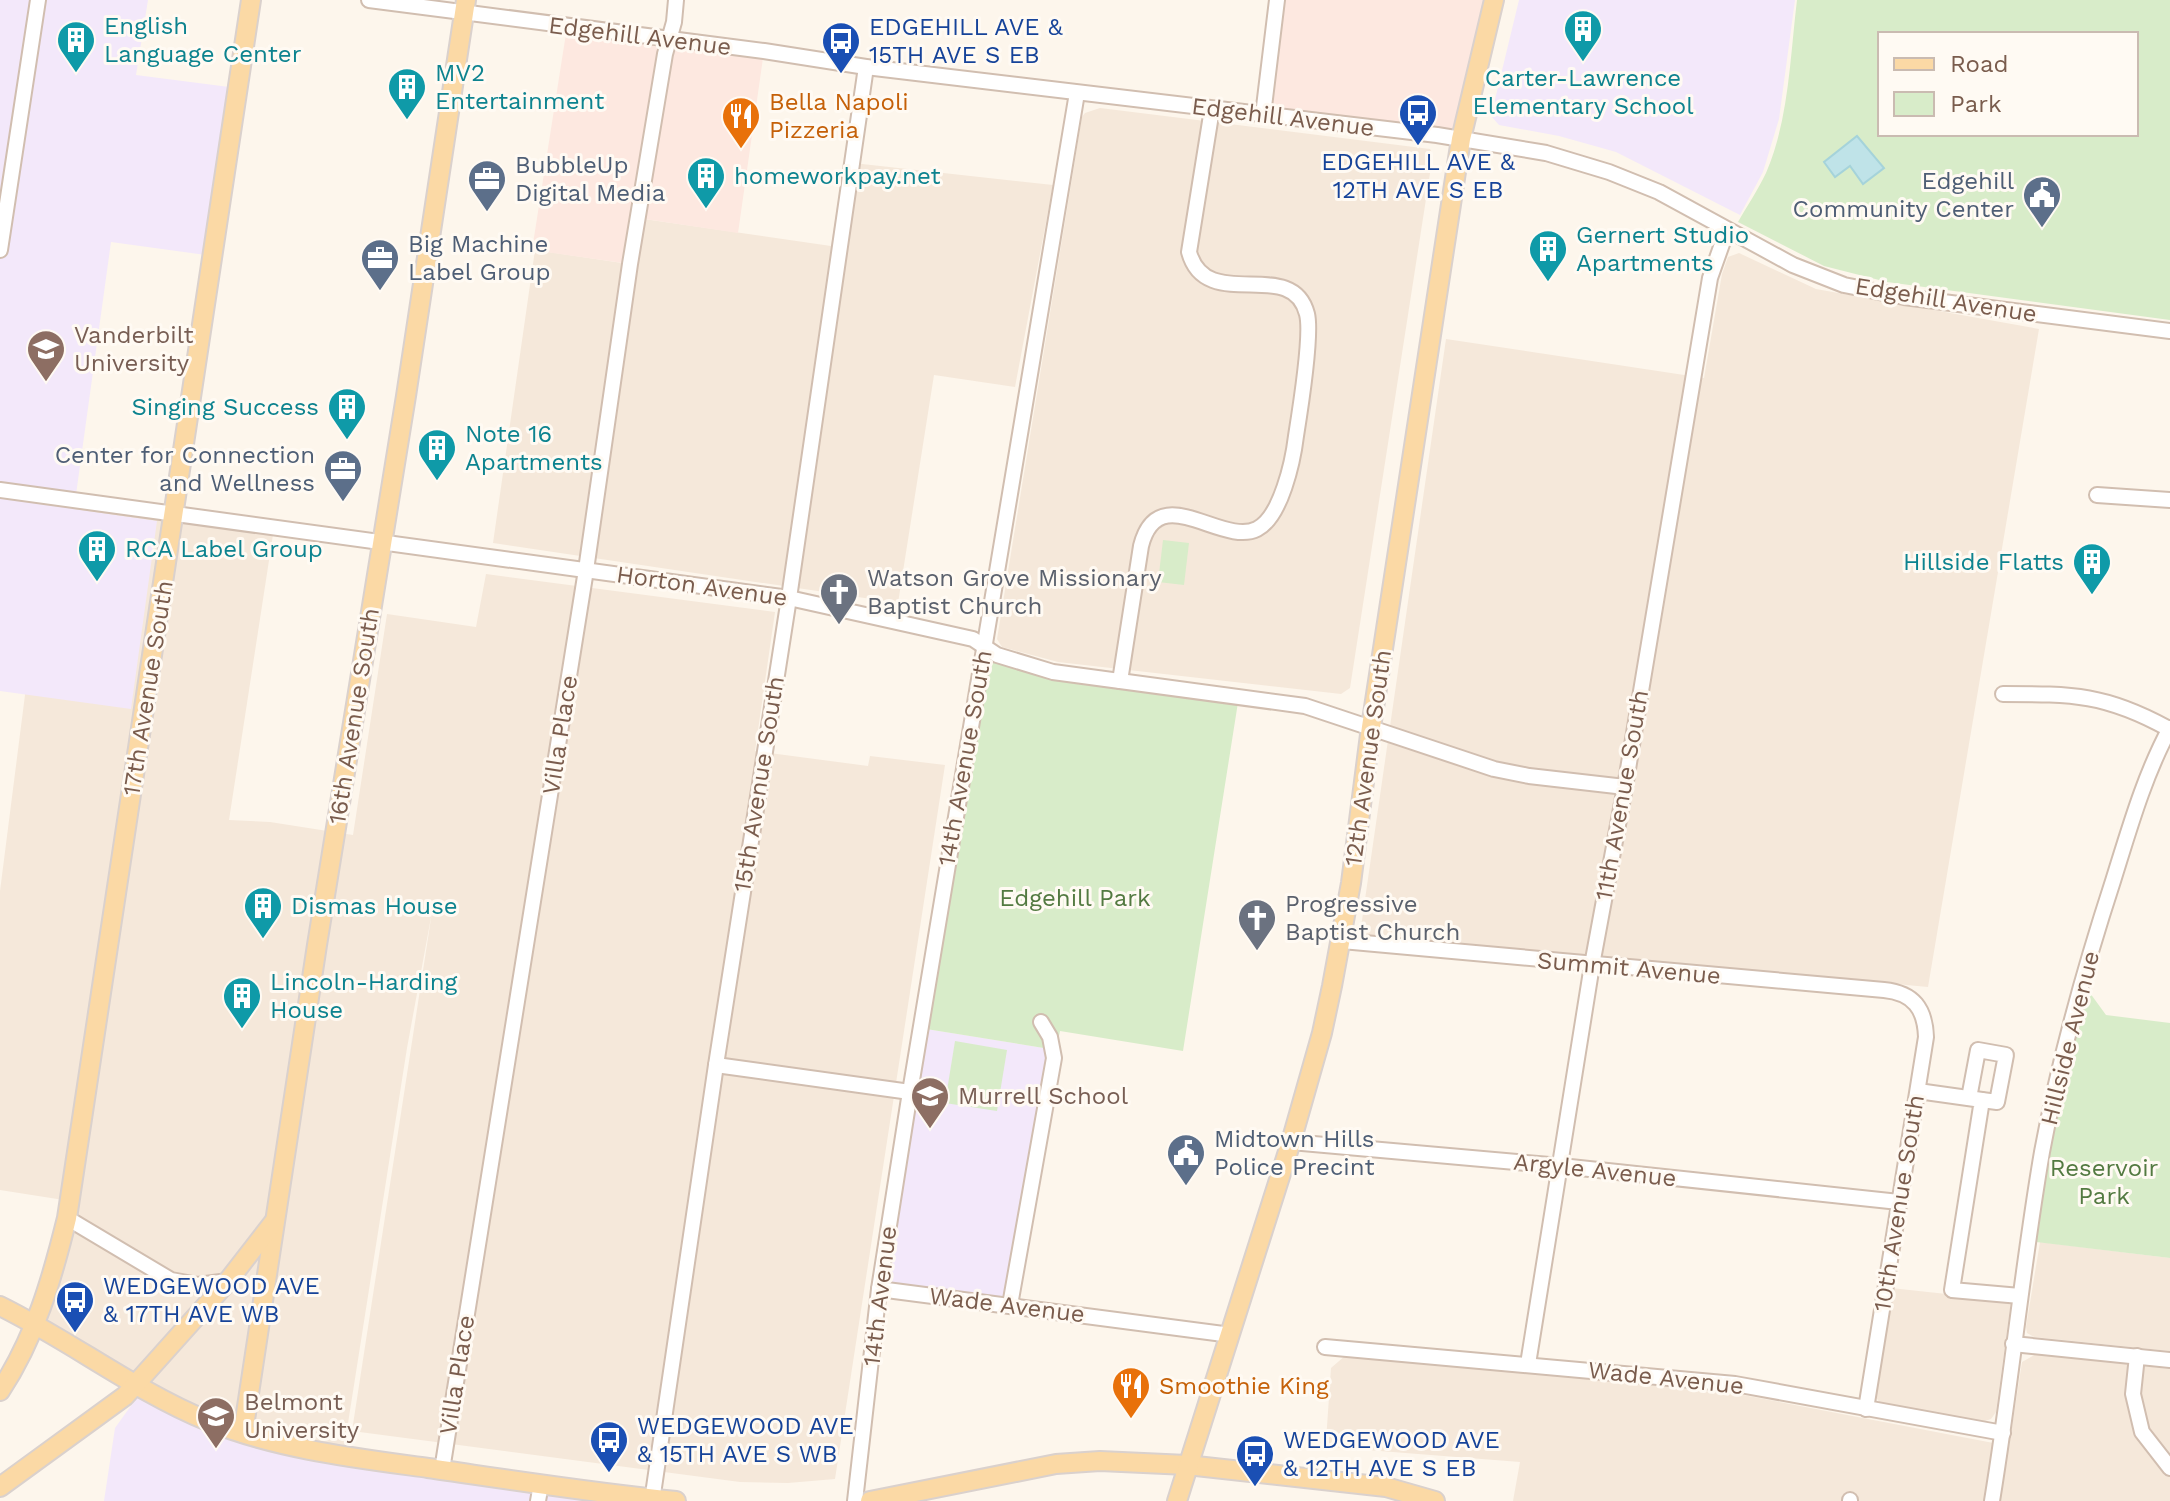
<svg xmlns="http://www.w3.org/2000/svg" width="2170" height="1501" viewBox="0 0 2170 1501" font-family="'Work Sans',sans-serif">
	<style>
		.residential { fill: #f5e8da }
		.commercial { fill: #fde8e0 }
		.education { fill: #f3e8fa }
		.green { fill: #d8ecc9; fill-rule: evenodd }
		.water { fill: #bfe3e8; stroke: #a5d3da; stroke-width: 2 }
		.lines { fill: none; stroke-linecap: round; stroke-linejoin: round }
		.minor-casing { stroke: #d1beb0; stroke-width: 18 }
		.major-casing { stroke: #dad1cd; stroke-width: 22 }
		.minor { stroke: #fff; stroke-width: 14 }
		.major { stroke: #fbd9a5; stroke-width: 18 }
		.labels { text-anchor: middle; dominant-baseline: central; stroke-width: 6; stroke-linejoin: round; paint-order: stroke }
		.culture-label { font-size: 24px; fill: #0d838f; stroke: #fffaf3; text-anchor: start }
		.transit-label { font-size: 24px; fill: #164399; stroke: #fffaf3; text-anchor: start }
		.street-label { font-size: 24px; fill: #7a5c4d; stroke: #fffaf3 }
		.food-label { font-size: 24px; fill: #c56008; stroke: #fffaf3; text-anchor: start }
		.service-label { font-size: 24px; fill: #4e5e75; stroke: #fffaf3; text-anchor: start }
		.education-label { font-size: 24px; fill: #785e54; stroke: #fffaf3; text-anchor: start }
		.worship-label { font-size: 24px; fill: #5b616d; stroke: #fffaf3; text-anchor: start }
		.park-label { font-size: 24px; fill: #537a41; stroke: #fffaf3 }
	</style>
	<rect width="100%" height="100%" fill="#fdf6ec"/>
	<g class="residential">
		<path d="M1100,108L1430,149L1433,154L1350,688L1341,694L1058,662L1002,647L997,639L1082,117L1085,113Z"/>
		<path d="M844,162L1053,185L1015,387L934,375L898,603L493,543L535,250L629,264L637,218L831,246Z"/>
		<path d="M1739,253L1816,289L2039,329L1928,987L1360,934L1446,339L1704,378L1722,274L1728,257Z"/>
		<path d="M0,490L274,528L229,820L270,822L353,835L387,614L476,627L486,574L775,612L755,751L868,766L870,756L945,765L835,1479L788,1483L740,1482L352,1431L432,912L407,1048L343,1455L177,1401L36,1324L70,1201L0,1190V891L25,695Z"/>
		<path d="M2040,1242L2170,1258V1351L2034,1337L2027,1333L2026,1327Z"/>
		<path d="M1891,1288L2011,1301L1996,1412L1991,1419L1982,1422L1880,1403L1875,1396Z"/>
		<path d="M2036,1354L2170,1369V1501H1513L1520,1462L1329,1447L1326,1441L1331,1368L1346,1355L1738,1394L2009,1446L2022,1362Z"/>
	</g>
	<g class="commercial">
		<path d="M1277,0H1494L1461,139L1263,115Z"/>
		<path d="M567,27L764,51L738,233L638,218L630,264L532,250Z"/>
	</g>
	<g class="education">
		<path d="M0,0H148L136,75L237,88L213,256L111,242L74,509L157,521L131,709L0,691Z"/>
		<path d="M1519,0H1795L1779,119L1763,172L1740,215L1616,152L1559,136L1499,125L1491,116Z"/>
		<path d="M920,1028L1056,1050L1010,1305L879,1289Z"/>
		<path d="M143,1389L283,1444L652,1501H104L115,1428Z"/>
	</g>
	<g class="green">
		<path d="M1797,0H2170V320L1887,282L1824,266L1738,222C1747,206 1758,190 1766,173C1789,120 1790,57 1797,0ZM1880,34H2136V134H1880Z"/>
		<path d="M1163,540L1189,543L1184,585L1158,582Z"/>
		<path d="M984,646L1053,672L1239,696L1183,1051L1060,1031L1056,1050L920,1028Z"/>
		<path d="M2080,990L2090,993L2106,1015L2170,1023V1258L2028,1241Z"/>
		<path d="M955,1041L1007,1050L997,1111L945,1103Z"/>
	</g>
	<path class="water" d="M1857,136L1884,168L1863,184L1850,166L1835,177L1824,162Z"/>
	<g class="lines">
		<defs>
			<g id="minor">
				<path d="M369,0L764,51L866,67L1437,135L1546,153L1609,172L1659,192L1793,265L1844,285L1904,297L2170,331"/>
				<path d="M1263,115L1277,0"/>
				<path d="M0,250L38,0"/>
				<path d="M0,490L789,598L973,639L997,655L1053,672L1305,706L1494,769L1529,776L1625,787"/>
				<path d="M2097,495L2170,500"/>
				<path d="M1120,681L1141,546C1158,478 1222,547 1257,529C1281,517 1293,461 1296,436C1300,411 1312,334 1307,314C1292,255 1206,315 1189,252L1212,109"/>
				<path d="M2003,694C2073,694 2106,694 2169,729"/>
				<path d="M1342,941L1884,990C1914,993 1925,1009 1926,1037L1866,1409"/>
				<path d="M716,1065L910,1092"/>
				<path d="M1918,1091L1982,1100L1952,1290L2020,1296"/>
				<path d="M1969,1098L1978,1050L2006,1055L1997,1102L1982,1100"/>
				<path d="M1291,1142L1561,1166L1899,1202"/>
				<path d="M67,1218L171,1280L198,1285L228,1281"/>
				<path d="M879,1289L1231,1335"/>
				<path d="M1010,1305L1054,1058L1050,1037L1041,1022"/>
				<path d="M2013,1344L2170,1360"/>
				<path d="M1325,1347L1735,1384L2003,1433"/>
				<path d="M2137,1356L2133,1394L2142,1432L2170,1468"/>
				<path d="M1528,1364L1592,965L1625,787L1710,278L1727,230"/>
				<path d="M442,1470L586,570L630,264L665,54L674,22L676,0"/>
				<path d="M538,1501L541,1484"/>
				<path d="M652,1501L716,1065L789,598L866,67"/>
				<path d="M855,1501L879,1289L910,1092L1077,93"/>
				<path d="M1850,1501V1500"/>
				<path d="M1992,1501C2011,1385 2022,1268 2042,1152C2059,1060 2084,970 2113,881C2129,830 2144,776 2170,728"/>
			</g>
			<g id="major">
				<path d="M0,1306C71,1341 135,1391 208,1421C277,1449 355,1458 428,1468C511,1480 593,1493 676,1501"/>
				<path d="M0,1391C35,1338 52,1279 67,1218L251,0"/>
				<path d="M243,1433L317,945L406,396L466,0"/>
				<path d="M0,1487L125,1396L228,1281L273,1223"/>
				<path d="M870,1501L1056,1464L1100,1461L1187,1465L1386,1487L1435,1501"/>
				<path d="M1177,1501L1291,1142L1322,1033L1332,986L1351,883L1371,727L1461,139L1494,0"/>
			</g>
		</defs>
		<use href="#minor" class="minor-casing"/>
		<use href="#major" class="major-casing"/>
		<use href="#minor" class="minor"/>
		<use href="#major" class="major"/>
	</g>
	<defs>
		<symbol id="building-pin" viewBox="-11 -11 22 30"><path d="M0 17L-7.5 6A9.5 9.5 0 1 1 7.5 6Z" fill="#0f9aa8" stroke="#fffaf3"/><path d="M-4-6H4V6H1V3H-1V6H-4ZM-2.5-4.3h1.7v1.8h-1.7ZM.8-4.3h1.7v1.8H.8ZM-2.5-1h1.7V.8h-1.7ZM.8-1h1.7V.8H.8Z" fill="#fff"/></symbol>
		<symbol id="bus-pin" viewBox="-11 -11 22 30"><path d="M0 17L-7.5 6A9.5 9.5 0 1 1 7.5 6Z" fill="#1a4fb4" stroke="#fffaf3"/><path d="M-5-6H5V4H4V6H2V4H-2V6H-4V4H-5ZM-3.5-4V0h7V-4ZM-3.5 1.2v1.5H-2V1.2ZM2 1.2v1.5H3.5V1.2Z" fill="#fff"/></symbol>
		<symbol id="restaurant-pin" viewBox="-11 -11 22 30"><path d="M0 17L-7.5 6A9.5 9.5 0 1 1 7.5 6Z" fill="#e8710a" stroke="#fffaf3"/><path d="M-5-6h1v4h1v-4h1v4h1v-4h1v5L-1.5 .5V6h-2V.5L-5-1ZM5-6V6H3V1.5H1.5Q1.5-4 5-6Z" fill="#fff"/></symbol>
		<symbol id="office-pin" viewBox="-11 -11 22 30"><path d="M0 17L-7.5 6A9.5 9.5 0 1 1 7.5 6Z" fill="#5c6f8a" stroke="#fffaf3"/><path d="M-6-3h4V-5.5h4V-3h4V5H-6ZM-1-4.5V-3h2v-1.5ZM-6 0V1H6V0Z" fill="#fff"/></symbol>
		<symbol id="civic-pin" viewBox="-11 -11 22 30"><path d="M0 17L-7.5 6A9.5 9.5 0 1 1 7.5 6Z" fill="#5c6f8a" stroke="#fffaf3"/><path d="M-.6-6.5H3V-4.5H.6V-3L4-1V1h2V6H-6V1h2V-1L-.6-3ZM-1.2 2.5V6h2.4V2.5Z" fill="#fff"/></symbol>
		<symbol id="university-pin" viewBox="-11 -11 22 30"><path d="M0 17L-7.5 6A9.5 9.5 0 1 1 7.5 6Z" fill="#8d6e63" stroke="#fffaf3"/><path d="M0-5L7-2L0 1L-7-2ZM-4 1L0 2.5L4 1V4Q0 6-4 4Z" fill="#fff"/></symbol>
		<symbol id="church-pin" viewBox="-11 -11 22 30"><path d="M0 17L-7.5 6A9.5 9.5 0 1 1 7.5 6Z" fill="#6b7280" stroke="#fffaf3"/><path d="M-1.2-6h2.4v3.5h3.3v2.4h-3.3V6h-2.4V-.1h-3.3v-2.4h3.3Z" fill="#fff"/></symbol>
		<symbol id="school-pin" viewBox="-11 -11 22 30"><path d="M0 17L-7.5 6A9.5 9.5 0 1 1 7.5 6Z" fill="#8d6e63" stroke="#fffaf3"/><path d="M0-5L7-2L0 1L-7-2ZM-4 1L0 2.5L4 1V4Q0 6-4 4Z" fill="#fff"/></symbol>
	</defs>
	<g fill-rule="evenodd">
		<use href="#building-pin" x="1561" y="7" width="44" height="60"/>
		<use href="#building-pin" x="54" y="18" width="44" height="60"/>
		<use href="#bus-pin" x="819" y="19" width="44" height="60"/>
		<use href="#building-pin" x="385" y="65" width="44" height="60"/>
		<use href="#bus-pin" x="1396" y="91" width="44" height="60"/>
		<use href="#restaurant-pin" x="719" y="94" width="44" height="60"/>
		<use href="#building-pin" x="684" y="154" width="44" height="60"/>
		<use href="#office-pin" x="465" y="157" width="44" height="60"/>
		<use href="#civic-pin" x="2020" y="173" width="44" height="60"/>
		<use href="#building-pin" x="1526" y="227" width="44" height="60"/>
		<use href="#office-pin" x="358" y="236" width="44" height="60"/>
		<use href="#university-pin" x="24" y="327" width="44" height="60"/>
		<use href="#building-pin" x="325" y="385" width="44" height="60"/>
		<use href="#building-pin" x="415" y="426" width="44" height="60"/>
		<use href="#office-pin" x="321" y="447" width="44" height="60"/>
		<use href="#building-pin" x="75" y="527" width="44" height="60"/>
		<use href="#building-pin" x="2070" y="540" width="44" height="60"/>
		<use href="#church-pin" x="817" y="570" width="44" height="60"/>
		<use href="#building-pin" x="241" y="884" width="44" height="60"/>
		<use href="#church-pin" x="1235" y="896" width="44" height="60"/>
		<use href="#building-pin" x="220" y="974" width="44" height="60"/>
		<use href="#school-pin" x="908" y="1074" width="44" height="60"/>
		<use href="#civic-pin" x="1164" y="1131" width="44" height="60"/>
		<use href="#bus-pin" x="53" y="1278" width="44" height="60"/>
		<use href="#restaurant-pin" x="1109" y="1364" width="44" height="60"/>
		<use href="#university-pin" x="194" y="1394" width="44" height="60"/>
		<use href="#bus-pin" x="587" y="1418" width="44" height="60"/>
		<use href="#bus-pin" x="1233" y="1432" width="44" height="60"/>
	</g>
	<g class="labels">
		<g class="culture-label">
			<text x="104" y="26">English<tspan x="104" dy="28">Language Center</tspan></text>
			<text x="435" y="73">MV2<tspan x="435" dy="28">Entertainment</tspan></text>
			<text x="1583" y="78" text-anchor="middle">Carter-Lawrence<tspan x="1583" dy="28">Elementary School</tspan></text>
			<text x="734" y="176">homeworkpay.net</text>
			<text x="1576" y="235">Gernert Studio<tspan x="1576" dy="28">Apartments</tspan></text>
			<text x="319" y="407" text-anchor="end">Singing Success</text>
			<text x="465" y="434">Note 16<tspan x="465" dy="28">Apartments</tspan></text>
			<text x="125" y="549">RCA Label Group</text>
			<text x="2064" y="562" text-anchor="end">Hillside Flatts</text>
			<text x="291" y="906">Dismas House</text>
			<text x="270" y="982">Lincoln-Harding<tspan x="270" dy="28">House</tspan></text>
		</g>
		<g class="transit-label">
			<text x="869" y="27">EDGEHILL AVE &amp;<tspan x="869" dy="28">15TH AVE S EB</tspan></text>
			<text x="1418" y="162" text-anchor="middle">EDGEHILL AVE &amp;<tspan x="1418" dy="28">12TH AVE S EB</tspan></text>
			<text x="103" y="1286">WEDGEWOOD AVE<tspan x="103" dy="28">&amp; 17TH AVE WB</tspan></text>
			<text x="637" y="1426">WEDGEWOOD AVE<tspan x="637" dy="28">&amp; 15TH AVE S WB</tspan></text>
			<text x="1283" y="1440">WEDGEWOOD AVE<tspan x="1283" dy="28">&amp; 12TH AVE S EB</tspan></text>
		</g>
		<g class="street-label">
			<text transform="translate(640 36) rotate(7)">Edgehill Avenue</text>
			<text transform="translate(1283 117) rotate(7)">Edgehill Avenue</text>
			<text transform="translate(1946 300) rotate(9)">Edgehill Avenue</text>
			<text transform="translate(702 586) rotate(8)">Horton Avenue</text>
			<text transform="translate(148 688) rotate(-81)">17th Avenue South</text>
			<text transform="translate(354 716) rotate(-81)">16th Avenue South</text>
			<text transform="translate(560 735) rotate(-81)">Villa Place</text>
			<text transform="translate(965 758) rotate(-80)">14th Avenue South</text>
			<text transform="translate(1368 758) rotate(-82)">12th Avenue South</text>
			<text transform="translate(759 784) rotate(-81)">15th Avenue South</text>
			<text transform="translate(1622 795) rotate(-80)">11th Avenue South</text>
			<text transform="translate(1629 968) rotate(5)">Summit Avenue</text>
			<text transform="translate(2070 1038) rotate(-76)">Hillside Avenue</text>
			<text transform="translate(1595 1170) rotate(6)">Argyle Avenue</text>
			<text transform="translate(1899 1203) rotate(-81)">10th Avenue South</text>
			<text transform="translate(880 1296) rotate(-83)">14th Avenue</text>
			<text transform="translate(1007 1305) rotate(7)">Wade Avenue</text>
			<text transform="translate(457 1375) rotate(-81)">Villa Place</text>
			<text transform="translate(1666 1378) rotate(6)">Wade Avenue</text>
		</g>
		<g class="food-label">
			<text x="769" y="102">Bella Napoli<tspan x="769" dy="28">Pizzeria</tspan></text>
			<text x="1159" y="1386">Smoothie King</text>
		</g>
		<g class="service-label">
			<text x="515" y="165">BubbleUp<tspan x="515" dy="28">Digital Media</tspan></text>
			<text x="2014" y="181" text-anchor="end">Edgehill<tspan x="2014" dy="28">Community Center</tspan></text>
			<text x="408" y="244">Big Machine<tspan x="408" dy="28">Label Group</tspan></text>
			<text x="315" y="455" text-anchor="end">Center for Connection<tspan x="315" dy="28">and Wellness</tspan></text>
			<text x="1214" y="1139">Midtown Hills<tspan x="1214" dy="28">Police Precint</tspan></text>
		</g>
		<g class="education-label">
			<text x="74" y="335">Vanderbilt<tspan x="74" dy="28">University</tspan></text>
			<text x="958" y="1096">Murrell School</text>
			<text x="244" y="1402">Belmont<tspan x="244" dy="28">University</tspan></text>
		</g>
		<g class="worship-label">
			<text x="867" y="578">Watson Grove Missionary<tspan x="867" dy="28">Baptist Church</tspan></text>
			<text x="1285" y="904">Progressive<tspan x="1285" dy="28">Baptist Church</tspan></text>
		</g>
		<g class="park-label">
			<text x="1075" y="898">Edgehill Park</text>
			<text x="2104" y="1168">Reservoir<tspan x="2104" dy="28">Park</tspan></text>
		</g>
	</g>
	<rect x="1878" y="32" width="260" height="104" fill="#fffaf3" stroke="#cabbb1" stroke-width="2"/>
	<rect x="1894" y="58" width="40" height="12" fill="#fbd9a5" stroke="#cabbb1" stroke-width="2"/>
	<text x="1950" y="72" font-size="24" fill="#7a5c4d">Road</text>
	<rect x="1894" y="92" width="40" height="24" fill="#d8ecc9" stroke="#cabbb1" stroke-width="2"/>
	<text x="1950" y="112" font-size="24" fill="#7a5c4d">Park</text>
</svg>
